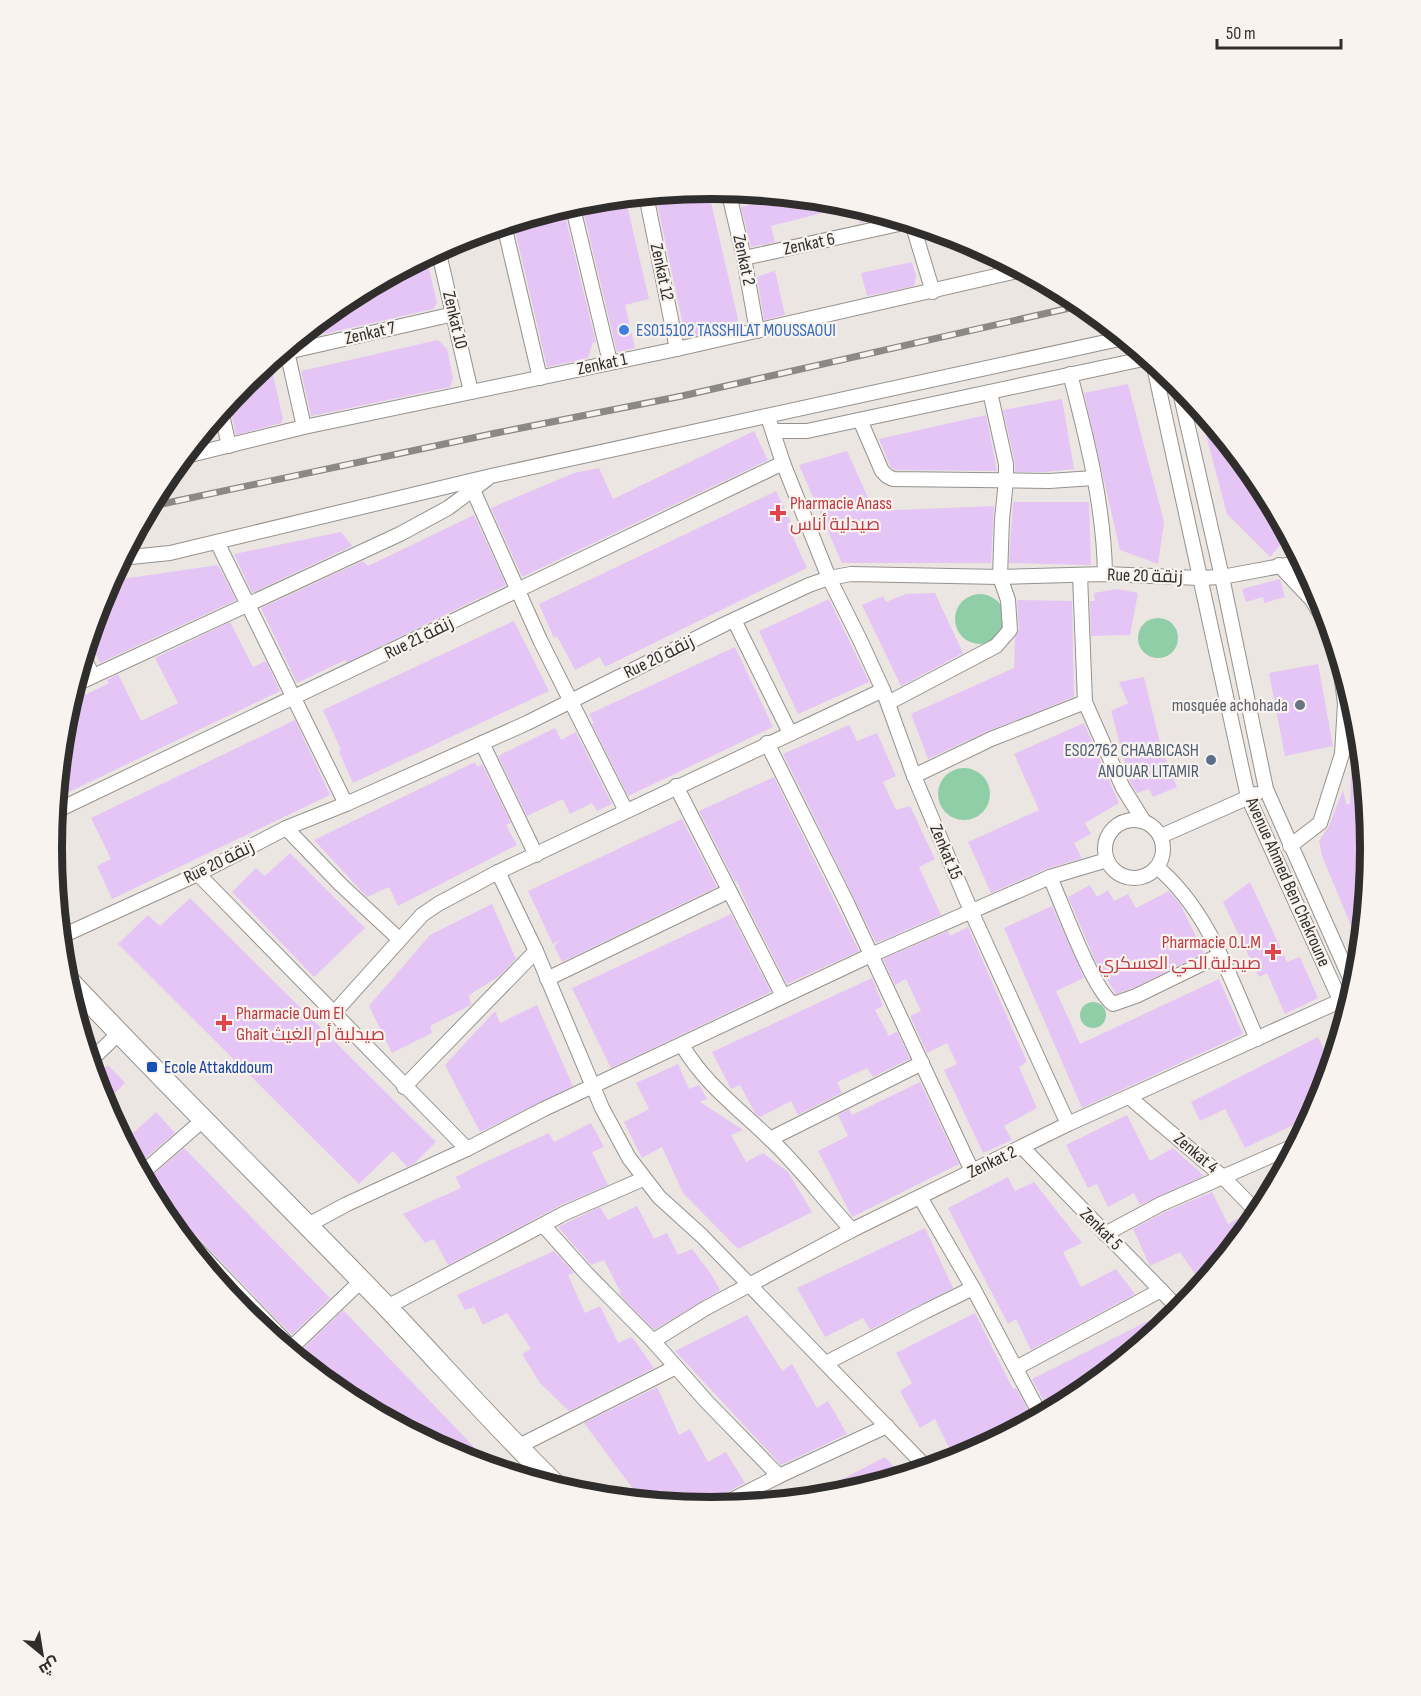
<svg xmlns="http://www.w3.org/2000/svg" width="1421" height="1696" viewBox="0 0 1421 1696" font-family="'Sofia Sans Condensed',Cairo,sans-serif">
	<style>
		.green { fill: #8fcea7 }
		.building { fill: #e5c5f6 }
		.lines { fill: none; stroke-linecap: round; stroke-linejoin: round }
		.street-casing { stroke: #95918d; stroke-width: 16 }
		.secondary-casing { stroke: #95918d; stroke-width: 22 }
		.street { stroke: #fff; stroke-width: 14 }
		.secondary { stroke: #fff; stroke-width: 20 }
		.rail-casing { stroke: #8c8885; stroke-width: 7 }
		.rail { stroke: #f8f3ee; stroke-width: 4.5; stroke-dasharray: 14; stroke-linecap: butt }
		.shop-dot { fill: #3f7fe0; stroke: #f8f3ee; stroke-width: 2 }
		.health-dot { fill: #e0444e; stroke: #f8f3ee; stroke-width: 2 }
		.worship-dot { fill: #6b7280; stroke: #f8f3ee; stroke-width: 2 }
		.service-dot { fill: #5c6f8a; stroke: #f8f3ee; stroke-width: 2 }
		.transit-dot { fill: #1a4fb4; stroke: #f8f3ee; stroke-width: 2 }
		.labels { text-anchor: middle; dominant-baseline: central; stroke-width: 4.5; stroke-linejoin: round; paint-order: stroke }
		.street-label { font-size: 18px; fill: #302e2c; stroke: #f8f3ee }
		.shop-label { font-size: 18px; fill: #366cbe; stroke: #f8f3ee; text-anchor: start }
		.health-label { font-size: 18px; fill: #be3a42; stroke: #f8f3ee; text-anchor: start }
		.worship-label { font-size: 18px; fill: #5b616d; stroke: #f8f3ee; text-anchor: end }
		.service-label { font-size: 18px; fill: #4e5e75; stroke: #f8f3ee; text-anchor: end }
		.transit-label { font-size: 18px; fill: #164399; stroke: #f8f3ee; text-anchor: start }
		.rim { fill: none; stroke: #302e2c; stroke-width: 8 }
	</style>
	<rect width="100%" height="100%" fill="#ebe6e1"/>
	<g class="green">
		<circle cx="980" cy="619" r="25"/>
		<circle cx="1158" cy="638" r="20"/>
		<circle cx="964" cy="794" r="26"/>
		<circle cx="1093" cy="1015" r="13"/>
	</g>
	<g class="building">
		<path d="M708,189L738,319L734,327L691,337L685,334L655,194Z"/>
		<path d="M787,196L840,201L853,205L771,226L775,242L751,247L741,207Z"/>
		<path d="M625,197L649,299L625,305L635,348L617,352L581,202Z"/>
		<path d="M855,206L875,212L890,217L860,223Z"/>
		<path d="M563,207L596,343L593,342L588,358L547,367L513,222Z"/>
		<path d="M426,256L437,303L433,309L293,341L344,299Z"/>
		<path d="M912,262L916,276L914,286L867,296L861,273Z"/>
		<path d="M775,271L785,315L764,320L757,278L759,276Z"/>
		<path d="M438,340L447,349L453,378L450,387L311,416L301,371Z"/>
		<path d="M270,361L283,419L281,423L236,435L230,408L227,403L244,381Z"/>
		<path d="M1128,384L1164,522L1158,564L1120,550L1084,393Z"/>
		<path d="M1062,399L1074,469L1044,472H1015V462L1003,410Z"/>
		<path d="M1199,409L1258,481L1288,536L1270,557L1227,514Z"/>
		<path d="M986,415L997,471L895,470L890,466L879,439Z"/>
		<path d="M754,431L768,460L522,577L491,508L574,473L599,468L613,499Z"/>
		<path d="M847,451L874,511L994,506L991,563H842L799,465Z"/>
		<path d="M776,491L791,522L787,524L807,568L605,667L600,657L575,670L557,636L554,638L539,604Z"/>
		<path d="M1013,502H1089L1091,565L1009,563Z"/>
		<path d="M474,515L506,585L346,663L345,660L297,683L261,608L363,561L368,566Z"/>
		<path d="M341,532L352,546L252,593L234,554Z"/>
		<path d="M218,565L236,600L100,663L88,638L101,595L109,581Z"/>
		<path d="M1280,579L1285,597L1264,603L1263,597L1246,602L1242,589Z"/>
		<path d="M1117,589L1138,593L1130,635L1091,636L1090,601H1095L1094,593Z"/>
		<path d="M935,593L963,653L901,686L862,605L883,596L886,602L906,594Z"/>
		<path d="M829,599L869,682L798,714L759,631Z"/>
		<path d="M1017,600L1072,601L1074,697L988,731L928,759L911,714L1014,668L1015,638L1019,629Z"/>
		<path d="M514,621L549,691L353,783L339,752L341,750L323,710Z"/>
		<path d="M230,622L253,667L266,661L280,691L56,798L64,719L72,693L83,691L85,695L109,683L107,680L118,674L141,721L178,703L155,658Z"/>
		<path d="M735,647L773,727L628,796L592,724L594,723L589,714Z"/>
		<path d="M1318,664L1333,746L1285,756L1269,673Z"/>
		<path d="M1144,677L1161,747L1177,787L1153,797L1149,789L1137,793L1131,784L1111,711L1128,703L1119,682Z"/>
		<path d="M295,720L330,795L112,899L97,866L111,859L91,818Z"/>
		<path d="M1084,723L1119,803L1085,823L1091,834L1074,843L1082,858L1046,869L991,893L968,842L1039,810L1014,754Z"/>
		<path d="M849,725L857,741L877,733L896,776L883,782L896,810L910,806L935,859L919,867L941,915L876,943L783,754Z"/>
		<path d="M555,728L561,740L576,732L612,804L597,811L592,803L570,814L563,799L527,816L498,756Z"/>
		<path d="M1352,748H1360L1368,826L1362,844V850L1368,867L1360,947L1322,856L1319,841L1329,826L1343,790L1346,804H1350Z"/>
		<path d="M475,762L477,767L482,764L511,823L506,825L517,845L398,906L389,887L367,897L314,840Z"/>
		<path d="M774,777L859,951L787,984L748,907L737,881L735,882L699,811Z"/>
		<path d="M682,819L717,887L562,962L554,946L560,940L553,944L528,891Z"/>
		<path d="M290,853L365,928L314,977L232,892L256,868L265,876Z"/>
		<path d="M1250,882L1287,962L1300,957L1318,998L1285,1014L1267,973L1259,977L1223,902Z"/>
		<path d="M1090,885L1097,897L1108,890L1114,901L1128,894L1136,908L1169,891L1180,904L1204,953L1133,988L1116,994L1095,960L1068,897Z"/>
		<path d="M190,898L436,1142L415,1163L407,1167L393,1151L359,1184L118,944L148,915L160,926Z"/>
		<path d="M492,904L516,959L498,977L469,995L471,1005L430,1026L432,1033L392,1053L369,1006L430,935Z"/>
		<path d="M1052,906L1084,978L1056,991L1080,1044L1219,979L1243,1034L1082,1108L1004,928Z"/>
		<path d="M731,914L771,992L611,1068L572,988Z"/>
		<path d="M968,927L1027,1062L1019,1067L1037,1108L1004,1126L1012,1140L983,1153L944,1070L957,1064L947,1043L927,1053L910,1016L921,1011L906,979L895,985L883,959L948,931L950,936Z"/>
		<path d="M872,978L883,1006L875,1010L889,1036L897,1031L910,1059L873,1077L867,1068L837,1082L842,1093L798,1115L791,1101L760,1117L755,1113L740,1085L731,1089L712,1052Z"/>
		<path d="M537,1005L573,1086L480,1132L445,1065L495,1011L500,1023Z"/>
		<path d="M1318,1037L1331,1063L1320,1101L1312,1116L1245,1148L1225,1109L1200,1121L1191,1102Z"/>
		<path d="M678,1064L689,1089L699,1085L707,1099L700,1102L743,1130L731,1135L746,1162L763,1153L788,1172L812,1212L738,1249L683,1193L662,1147L642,1158L624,1122L649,1109L636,1083Z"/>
		<path d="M108,1065L125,1083L103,1105L94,1078Z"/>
		<path d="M920,1082L959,1164L852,1217L818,1151L848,1136L838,1115L849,1109L852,1115Z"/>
		<path d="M111,1109L133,1133L156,1112L175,1133L136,1166L107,1112Z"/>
		<path d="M1127,1115L1150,1161L1173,1148L1204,1176L1140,1205L1134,1193L1108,1207L1097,1184L1088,1188L1066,1145Z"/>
		<path d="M591,1123L604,1147L592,1152L608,1185L561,1205L448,1265L434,1239L425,1243L403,1214L461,1188L456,1177L479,1165L549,1133L554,1142Z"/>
		<path d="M184,1148L330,1298L292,1335L167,1206L149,1189L145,1182Z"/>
		<path d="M1008,1177L1015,1191L1034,1182L1082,1243L1063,1252L1081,1287L1116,1269L1135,1294L1031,1350L1016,1319L1008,1324L948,1208Z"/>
		<path d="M1212,1192L1228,1224L1244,1215L1250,1226L1202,1284L1180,1252L1150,1266L1133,1229L1165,1212Z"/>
		<path d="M637,1206L654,1239L667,1233L678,1255L692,1249L711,1274L720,1290L654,1330L619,1294L621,1293L604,1260L591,1265L558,1227L600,1207L608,1220Z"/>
		<path d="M925,1228L953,1288L870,1330L863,1318L825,1337L797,1288Z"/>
		<path d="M554,1251L574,1273L568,1275L585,1313L600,1306L618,1343L632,1337L654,1368L569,1411L540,1383L522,1354L531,1349L507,1313L483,1325L474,1307L465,1310L457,1295Z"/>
		<path d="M343,1310L494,1468L458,1457L343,1396L321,1366L304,1348Z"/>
		<path d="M1168,1311L1174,1317L1077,1397L1049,1411L1032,1379Z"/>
		<path d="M975,1313L1013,1389L1016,1388L1033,1420L955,1460L935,1419L920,1428L900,1391L912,1383L896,1353Z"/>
		<path d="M747,1315L782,1371L792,1364L817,1408L828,1401L847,1434L781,1465L675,1351Z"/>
		<path d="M657,1387L679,1435L690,1429L708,1462L726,1452L745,1483L699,1506L642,1501L584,1423Z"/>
		<path d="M885,1457L902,1476L839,1495L806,1498Z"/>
	</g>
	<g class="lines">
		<defs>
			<g id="street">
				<path d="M728,190L744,258L757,331"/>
				<path d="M646,195L677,349"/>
				<path d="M572,204L610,362"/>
				<path d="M912,223L933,292"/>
				<path d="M504,225L540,378"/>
				<path d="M438,249L471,392"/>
				<path d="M744,258L908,222"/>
				<path d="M286,347L304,427"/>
				<path d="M287,352L454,314"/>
				<path d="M1153,362L1248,797L1346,1013"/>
				<path d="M1070,374C1087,439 1104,506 1105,574"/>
				<path d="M1178,383L1222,577L1266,789L1354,987"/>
				<path d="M221,410L229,446"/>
				<path d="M768,417L783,463L829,578L860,640L883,690L914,776L971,911L1068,1124"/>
				<path d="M860,420L882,471L887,476L893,479L1049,481L1094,478"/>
				<path d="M773,431H807L1148,358"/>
				<path d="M182,457L304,427L677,349L1022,270"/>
				<path d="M473,490L540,640L626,811"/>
				<path d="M217,542L346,804"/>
				<path d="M121,558L170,553L491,476L1124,338"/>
				<path d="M1279,565L1312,600L1326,623L1341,672L1345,704L1342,754L1320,823L1290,846"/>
				<path d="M1080,575L1085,702L1123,788L1143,820"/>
				<path d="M734,620L790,733"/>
				<path d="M83,656L93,676"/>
				<path d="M74,685L400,534L448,508L487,479"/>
				<path d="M888,703L996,646L1010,630L1008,600L1000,577L1002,519L1006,481V464L990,392"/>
				<path d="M482,743L536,855"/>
				<path d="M767,743L847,903L972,1171"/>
				<path d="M914,776L991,739L1085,702"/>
				<path d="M676,786L783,996"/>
				<path d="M54,812C298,697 540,579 783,463"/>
				<circle cx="1134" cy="849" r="29"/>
				<path d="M286,828L340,884L399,939"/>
				<path d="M1161,836L1256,794"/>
				<path d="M1157,867C1209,911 1230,978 1257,1039"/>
				<path d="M498,872L536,951L602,1108L629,1158L659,1197L702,1236L927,1468"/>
				<path d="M198,874L467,1149"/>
				<path d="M1050,877C1062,904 1092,988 1113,1004L1136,996L1220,955"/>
				<path d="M60,937L198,874L286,828L346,804L527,723L725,624L809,585L829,578L851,574L1000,577L1105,574L1200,578L1222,577L1302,562"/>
				<path d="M547,979L729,891"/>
				<path d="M333,1014L422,915L438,904L498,872L883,690"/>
				<path d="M682,1045C704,1083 738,1108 769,1138C799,1166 824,1200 852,1230"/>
				<path d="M89,1062L119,1033"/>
				<path d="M404,1087L536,951"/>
				<path d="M1129,1097L1223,1177L1259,1214"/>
				<path d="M770,1139L922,1063"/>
				<path d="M1022,1147L1180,1310"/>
				<path d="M141,1174L203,1120"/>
				<path d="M920,1197L973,1288L1041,1416"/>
				<path d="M161,1212L315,1372"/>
				<path d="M308,1225L347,1204L467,1149L544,1109L871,955L1050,877L1107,860"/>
				<path d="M543,1225L586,1273L653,1341L707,1402L779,1476"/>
				<path d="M1105,1234L1161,1204L1296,1145"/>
				<path d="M387,1307L565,1213L643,1179"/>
				<path d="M653,1341L706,1308L852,1230L1068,1124L1351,996"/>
				<path d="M288,1351L361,1281"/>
				<path d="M826,1363L926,1311L973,1288"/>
				<path d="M1016,1368L1161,1290"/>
				<path d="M517,1447L676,1367"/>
				<path d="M718,1507L779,1476L887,1426"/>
			</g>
			<path id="secondary" d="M63,974C169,1087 279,1195 387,1307C444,1367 499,1430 559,1488"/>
		</defs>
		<use href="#street" class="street-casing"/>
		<use href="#secondary" class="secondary-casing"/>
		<use href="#street" class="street"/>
		<use href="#secondary" class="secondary"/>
		<defs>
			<path id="rail" d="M148,507L496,433L682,396L1083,305"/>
		</defs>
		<use href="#rail" class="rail-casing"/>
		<use href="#rail" class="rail"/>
	</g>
	<circle class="shop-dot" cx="624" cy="330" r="6"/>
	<g class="health-dot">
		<path d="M775 504h6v6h6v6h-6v6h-6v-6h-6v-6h6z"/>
		<path d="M1270 943h6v6h6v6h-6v6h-6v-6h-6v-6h6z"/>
		<path d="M221 1014h6v6h6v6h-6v6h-6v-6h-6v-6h6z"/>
	</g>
	<circle class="worship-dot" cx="1300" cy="705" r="6"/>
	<circle class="service-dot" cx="1211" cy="760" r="6"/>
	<rect class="transit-dot" x="146" y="1061" width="12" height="12" rx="3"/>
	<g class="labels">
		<g class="street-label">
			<text transform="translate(809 244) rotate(-12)">Zenkat 6</text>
			<text transform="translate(744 260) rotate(78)">Zenkat 2</text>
			<text transform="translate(662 272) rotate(78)">Zenkat 12</text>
			<text transform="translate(455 320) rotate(77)">Zenkat 10</text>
			<text transform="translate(370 333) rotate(-13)">Zenkat 7</text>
			<text transform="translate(602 364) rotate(-12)">Zenkat 1</text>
			<text transform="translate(1145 576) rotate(2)">Rue 20 زنقة</text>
			<text transform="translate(419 638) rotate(-26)">Rue 21 زنقة</text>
			<text transform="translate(659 657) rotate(-26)">Rue 20 زنقة</text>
			<text transform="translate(946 852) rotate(67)">Zenkat 15</text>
			<text transform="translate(219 862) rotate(-26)">Rue 20 زنقة</text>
			<text transform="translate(1288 882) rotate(66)">Avenue Ahmed Ben Chekroune</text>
			<text transform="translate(1196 1153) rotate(40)">Zenkat 4</text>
			<text transform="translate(992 1162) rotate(-26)">Zenkat 2</text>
			<text transform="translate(1101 1229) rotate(45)">Zenkat 5</text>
		</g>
		<g class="shop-label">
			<text x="636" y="330">ES015102 TASSHILAT MOUSSAOUI</text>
		</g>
		<g class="health-label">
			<text x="790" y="503">Pharmacie Anass<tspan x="790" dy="21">صيدلية أناس</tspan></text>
			<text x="1261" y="942" text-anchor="end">Pharmacie O.L.M<tspan x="1261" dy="21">صيدلية الحي العسكري</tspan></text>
			<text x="236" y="1013">Pharmacie Oum El<tspan x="236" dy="21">Ghait صيدلية أم الغيث</tspan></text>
		</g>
		<g class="worship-label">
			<text x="1288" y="705">mosquée achohada</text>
		</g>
		<g class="service-label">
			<text x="1199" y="750">ES02762 CHAABICASH<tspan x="1199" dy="21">ANOUAR LITAMIR</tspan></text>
		</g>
		<g class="transit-label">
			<text x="164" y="1067">Ecole Attakddoum</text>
		</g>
	</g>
	<path d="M0 0H1421V1696H0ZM62 848a649 649 0 1 1 1298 0a649 649 0 1 1-1298 0Z" fill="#f8f3ee" fill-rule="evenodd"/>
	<path class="rim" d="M62 848a649 649 0 1 1 1298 0a649 649 0 1 1-1298 0Z"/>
	<g transform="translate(42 1654) rotate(150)" stroke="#f8f3ee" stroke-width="4.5" paint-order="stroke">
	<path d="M0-4.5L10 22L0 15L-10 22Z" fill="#302e2c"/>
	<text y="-9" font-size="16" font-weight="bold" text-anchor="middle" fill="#302e2c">ش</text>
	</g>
	<path d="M1217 39v9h124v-9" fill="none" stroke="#302e2c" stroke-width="3"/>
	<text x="1226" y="39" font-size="18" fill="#302e2c" stroke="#f8f3ee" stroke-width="4.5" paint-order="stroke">50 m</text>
</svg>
